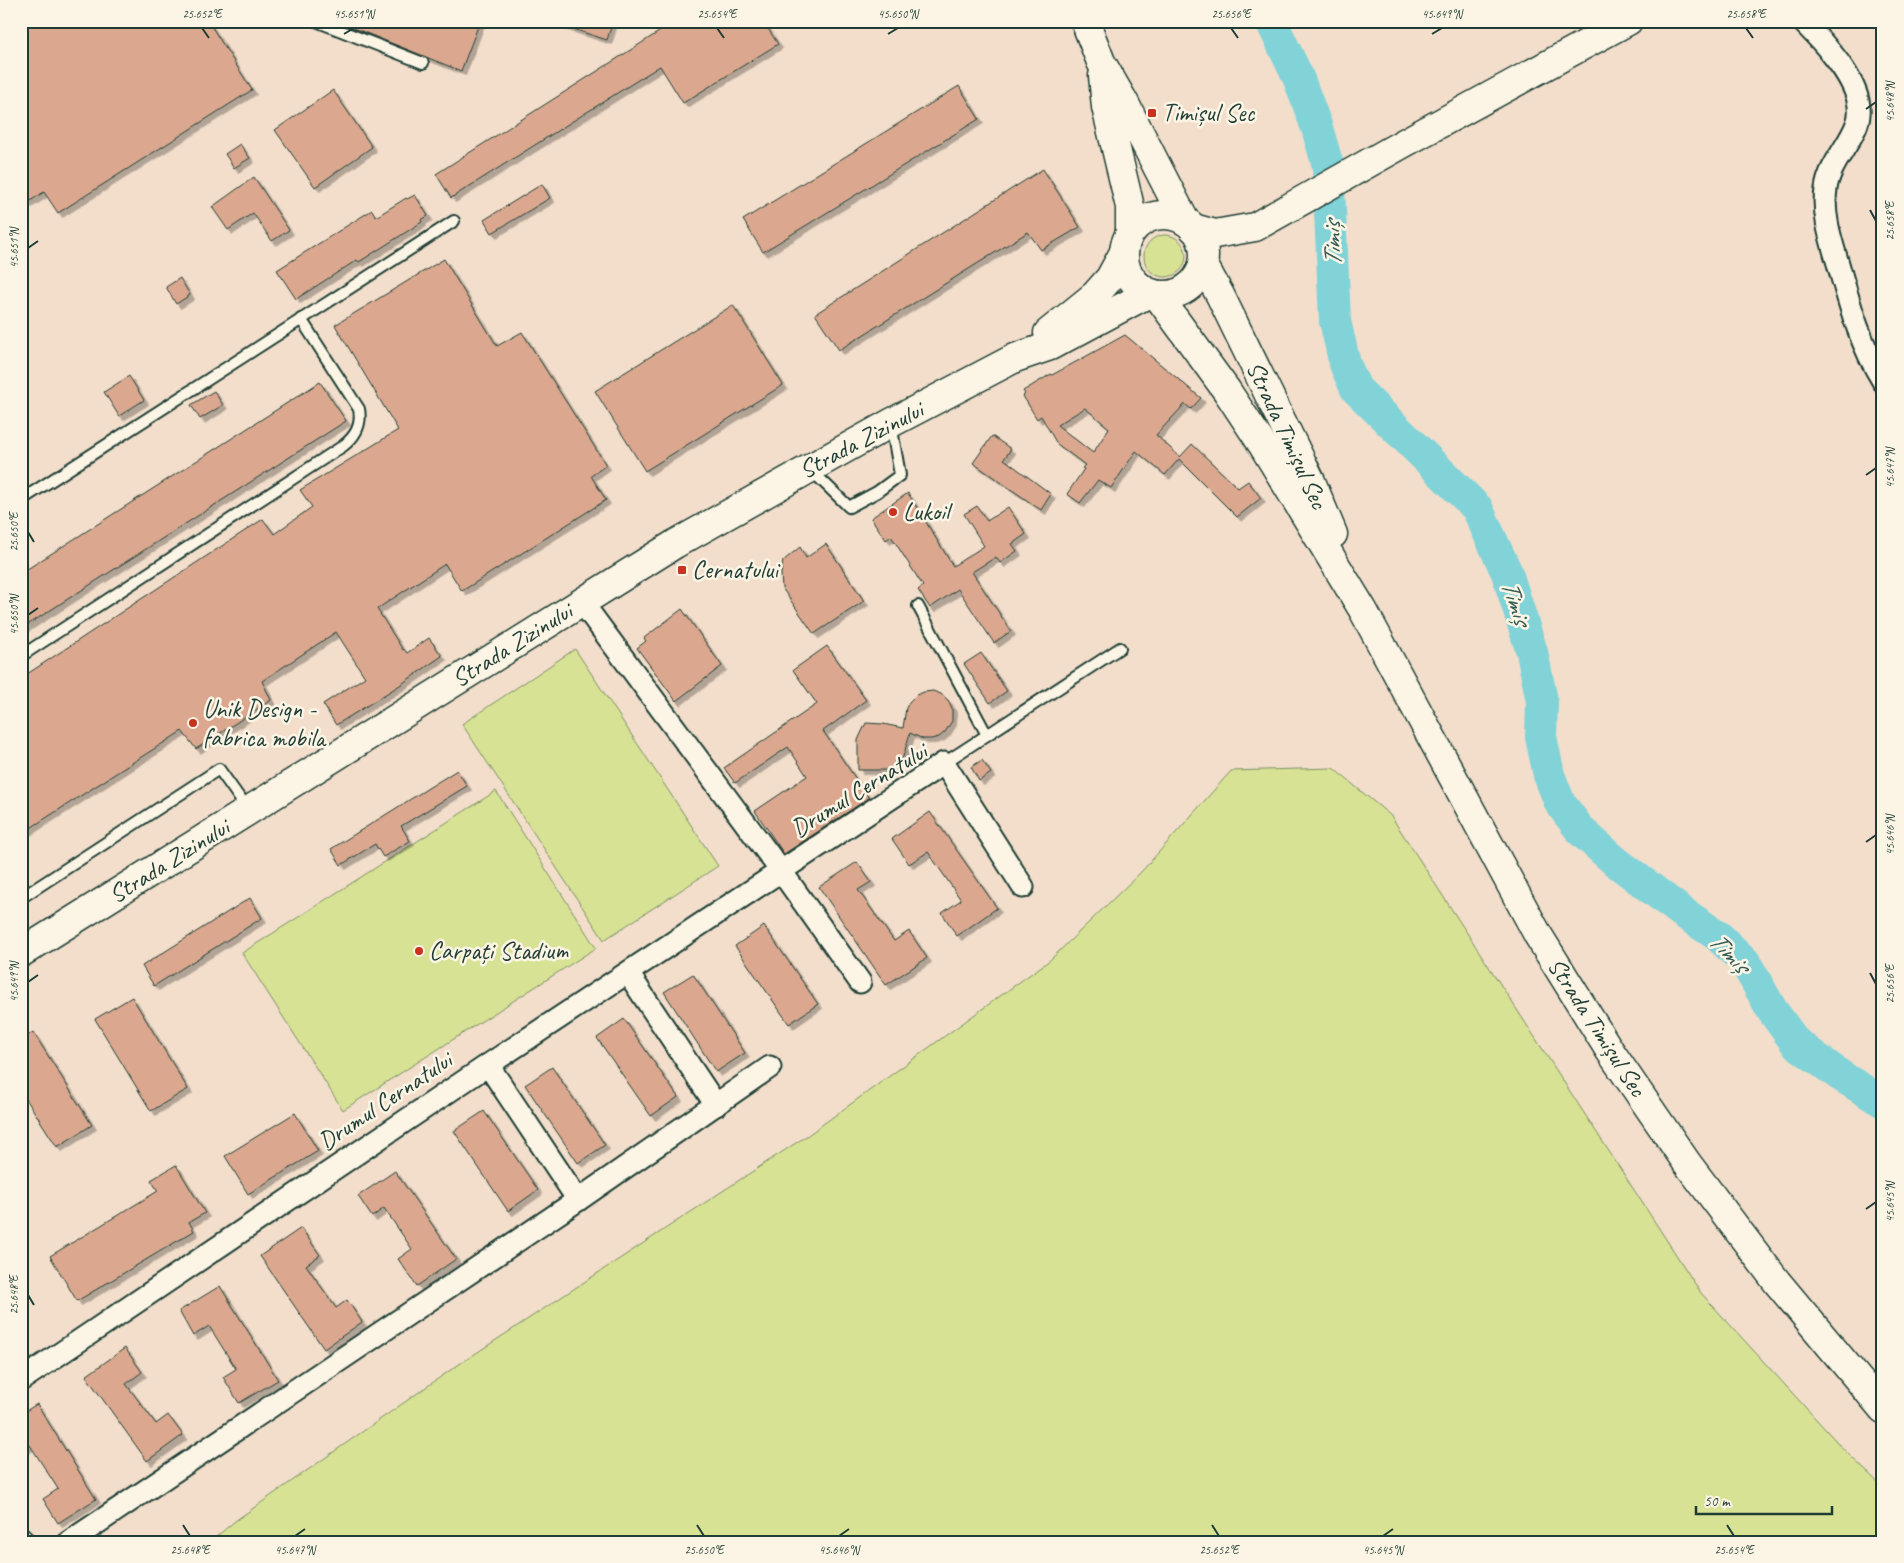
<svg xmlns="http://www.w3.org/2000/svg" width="1904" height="1563" viewBox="0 0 1904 1563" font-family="Caveat,sans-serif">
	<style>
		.green { fill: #d7e295; stroke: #7b9064 }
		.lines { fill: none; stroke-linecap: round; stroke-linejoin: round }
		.river { stroke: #81d3d8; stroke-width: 32 }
		.building { fill: #dba88f; stroke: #1f3d34; fill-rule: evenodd; filter: url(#shadow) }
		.service-casing { stroke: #1f3d34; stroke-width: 14 }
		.minor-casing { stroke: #1f3d34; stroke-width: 25 }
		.secondary-casing { stroke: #1f3d34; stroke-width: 31 }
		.primary-casing { stroke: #1f3d34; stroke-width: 31 }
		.service { stroke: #fcf5e5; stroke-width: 10 }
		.minor { stroke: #fcf5e5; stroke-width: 21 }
		.secondary { stroke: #fcf5e5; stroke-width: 28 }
		.primary { stroke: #fcf5e5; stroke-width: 28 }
		.ticks { fill: none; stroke: #1f3d34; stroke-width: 2 }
		.poi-dot { fill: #c8321e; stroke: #fcf5e5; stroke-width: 2 }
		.labels { text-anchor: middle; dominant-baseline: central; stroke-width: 5; stroke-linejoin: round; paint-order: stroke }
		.poi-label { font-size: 25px; fill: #1f3d34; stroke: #fcf5e5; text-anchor: start }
		.street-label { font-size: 25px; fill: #1f3d34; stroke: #fcf5e5 }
		.water-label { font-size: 26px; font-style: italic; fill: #335b55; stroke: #fcf5e5 }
		.neatline { fill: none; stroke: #1f3d34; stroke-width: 2 }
		.ticks-label { font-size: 12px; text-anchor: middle; fill: #1f3d34 }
	</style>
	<defs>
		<filter id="shadow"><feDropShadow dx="4.5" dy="4.5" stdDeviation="0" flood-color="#0004"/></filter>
	</defs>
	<rect width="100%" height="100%" fill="#f2decb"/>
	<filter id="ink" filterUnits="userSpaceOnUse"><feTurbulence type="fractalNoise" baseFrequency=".02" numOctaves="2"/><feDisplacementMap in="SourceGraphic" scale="10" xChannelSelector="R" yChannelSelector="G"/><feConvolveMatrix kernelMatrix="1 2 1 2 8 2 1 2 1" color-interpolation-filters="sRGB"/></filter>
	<g filter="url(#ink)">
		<g class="green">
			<circle cx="1165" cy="256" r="21"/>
			<path d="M575,649L718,866L604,940L462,724Z"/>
			<path d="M1333,768L1391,816L1701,1293L1847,1453L1883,1487V1542H210L235,1521L452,1369L808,1135L1050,960L1142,871L1231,771Z"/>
			<path d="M496,791L596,948L343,1110L242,953Z"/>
		</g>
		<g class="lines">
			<path class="river" d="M1271,21L1298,77L1317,128L1328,166L1335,321L1345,364L1356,389L1477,508L1507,573L1532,652L1542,701L1541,737L1549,775L1560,803L1581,831L1615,861L1682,912L1718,936L1745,962L1772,1010L1796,1043L1841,1076L1883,1102"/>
		</g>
		<g class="building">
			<path d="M21,21H208L252,90L58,213L44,192L27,203L21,194Z"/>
			<path d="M336,21H480L461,71Z"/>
			<path d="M558,21H613L607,40L558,24Z"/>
			<path d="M676,21H763L778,44L683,103L660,66L451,198L436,174Z"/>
			<path d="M959,86L979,119L763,252L743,220Z"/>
			<path d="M333,90L372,147L315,187L275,130Z"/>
			<path d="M240,144L250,158L234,168L225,154Z"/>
			<path d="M1043,169L1080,227L1041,250L1028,232L839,350L815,314Z"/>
			<path d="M254,177L289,230L272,241L253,213L228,230L212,207Z"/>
			<path d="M542,184L550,198L492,233L484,220Z"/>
			<path d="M415,195L428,216L421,220L422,222L359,262L357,260L296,299L277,270L372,210L376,217L406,198L407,199Z"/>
			<path d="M444,259L497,346L522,332L606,465L591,476L606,500L462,591L445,564L377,609L403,650L404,649L407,653L429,638L442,656L400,685L336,725L323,704L365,677L336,632L262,681L271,700L196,749L182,731L21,834V678L263,519L274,534L312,507L300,490L398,430L335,325Z"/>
			<path d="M180,278L190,295L176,304L166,287Z"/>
			<path d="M733,305L783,385L645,471L595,391Z"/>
			<path d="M1125,335L1201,398L1191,409L1185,404L1156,435L1180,457L1192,444L1238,488L1248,481L1261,498L1237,517L1179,459L1165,475L1136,451L1111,488L1098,480L1080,503L1067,494L1084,469L1082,468L1085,465L1057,444L1041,416L1037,419L1023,396L1025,394L1023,391L1051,374L1052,375ZM1085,408L1109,428L1093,453L1057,425Z"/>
			<path d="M129,376L144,400L119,416L104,392Z"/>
			<path d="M320,382L346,421L21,629V573Z"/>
			<path d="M214,391L223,405L200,419L191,405Z"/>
			<path d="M992,436L1011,449L1004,459L1051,494L1041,510L973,463Z"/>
			<path d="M908,493L953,566L984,546L964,514L977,506L987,521L1008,507L1026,534L1012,544L1017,551L1000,563L996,557L972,572L1011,631L994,643L958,589L930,608L918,590L923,586L891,536L886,540L871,518Z"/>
			<path d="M826,544L864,601L814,634L782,588L781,574L783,561L800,547L806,558Z"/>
			<path d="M682,609L722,666L676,701L637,648L646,641L644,638Z"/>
			<path d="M827,646L866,700L823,731L869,798L784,854L755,811L807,776L788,747L735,783L724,768L817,704L793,670Z"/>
			<path d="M981,653L1007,691L990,703L964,664Z"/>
			<path d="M933,691L941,694L948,700L952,708V721L945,732L939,737L931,739H923L910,733L903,757L891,769L885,770H858V740L866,723L883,724L903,728L906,708L909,702L916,695L924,692Z"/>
			<path d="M982,760L991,773L979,781L971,767Z"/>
			<path d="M457,770L467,786L401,826L410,841L383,857L375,844L341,865L331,849Z"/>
			<path d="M930,812L997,908L957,936L942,913L961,900L928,852L909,864L892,839Z"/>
			<path d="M857,862L871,882L858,890L894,941L909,931L927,958L886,985L819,887Z"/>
			<path d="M250,898L262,918L154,986L142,966Z"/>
			<path d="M764,926L818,1004L789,1024L735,946Z"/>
			<path d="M693,974L745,1053L716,1072L664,992Z"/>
			<path d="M132,997L188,1089L151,1111L95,1019Z"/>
			<path d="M624,1019L678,1097L651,1116L597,1038Z"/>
			<path d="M33,1032L92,1125L57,1147L21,1091V1040Z"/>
			<path d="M552,1067L605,1145L578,1163L525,1085Z"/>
			<path d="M484,1111L538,1190L508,1211L454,1131Z"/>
			<path d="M295,1113L318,1151L248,1194L225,1156Z"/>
			<path d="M176,1165L205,1213L189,1222L194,1231L77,1301L50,1256L158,1191L151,1180Z"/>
			<path d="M395,1171L456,1259L417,1286L398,1259L412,1249L384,1208L372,1217L358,1196Z"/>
			<path d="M301,1228L320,1255L306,1265L336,1308L347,1300L362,1322L324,1349L260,1256Z"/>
			<path d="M220,1286L278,1380L239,1403L223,1377L236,1369L209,1326L193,1336L179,1311Z"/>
			<path d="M125,1348L142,1372L126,1384L156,1424L168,1415L183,1435L147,1461L86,1376Z"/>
			<path d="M37,1404L96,1499L58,1523L43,1499L58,1489L30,1445L21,1451V1414Z"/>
		</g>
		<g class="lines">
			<defs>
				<g id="service">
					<path d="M316,21L423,63"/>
					<path d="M811,470L849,507L877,492L900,475L891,424"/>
					<path d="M21,500L454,221"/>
					<path d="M918,606L987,735L944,763"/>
					<path d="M21,656L343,446C356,436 362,425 359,409L301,319"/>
					<path d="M987,735L1120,648"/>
					<path d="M21,898L219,769L248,810"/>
				</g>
				<g id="minor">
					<path d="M1802,21C1824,43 1870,90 1857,124C1849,146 1829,165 1826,189C1822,215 1832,243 1839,267C1850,306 1861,346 1883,381"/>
					<path d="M581,601L781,871L860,982"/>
					<path d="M628,973L716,1105"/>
					<path d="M488,1065L578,1200"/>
					<path d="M21,1380L488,1065L944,763L1023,887"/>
					<path d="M21,1539L24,1542"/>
					<path d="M69,1542L578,1200L770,1067"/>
				</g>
				<g id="secondary">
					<path d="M1193,228L1215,234L1255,227L1404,143L1628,21"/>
					<path d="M1048,333L1095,295L1110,278L1123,254"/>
					<path d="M21,953L675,544L891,423L1015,358L1050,346L1149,293"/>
				</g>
				<g id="primary">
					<path d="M1085,21L1101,62L1124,102L1185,221"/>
					<path d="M1103,76L1106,107L1130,207V232"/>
					<circle cx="1164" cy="255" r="40"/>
					<path d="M1203,264L1220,295L1310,479L1333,534"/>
					<path d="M1157,295L1227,391L1262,444L1363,610L1538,935L1610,1051L1687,1163L1777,1282L1883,1409"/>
				</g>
			</defs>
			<use href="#service" class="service-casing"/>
			<use href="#minor" class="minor-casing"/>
			<use href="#secondary" class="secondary-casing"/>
			<use href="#primary" class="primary-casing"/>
			<use href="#service" class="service"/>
			<use href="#minor" class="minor"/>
			<use href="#secondary" class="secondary"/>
			<use href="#primary" class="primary"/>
		</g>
	</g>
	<path class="ticks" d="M202,28L209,38M717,28L724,38M1231,28L1238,38M1746,28L1753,38M344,34L354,28M888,34L898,28M1432,34L1442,28M1866,109L1876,102M1870,210L1876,221M28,248L38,241M1866,475L1876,468M28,532L34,542M28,615L38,608M1866,842L1876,835M1870,973L1876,984M28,982L38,975M1866,1209L1876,1202M28,1295L34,1305M183,1525L190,1536M697,1525L704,1536M1212,1525L1219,1536M1727,1525L1734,1536M295,1536L305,1529M839,1536L849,1529M1383,1536L1393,1529"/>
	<g class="poi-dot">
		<rect x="1147" y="108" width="10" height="10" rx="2.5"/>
		<circle cx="893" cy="512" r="5"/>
		<rect x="677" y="565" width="10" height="10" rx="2.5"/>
		<circle cx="193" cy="723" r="5"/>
		<circle cx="419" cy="951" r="5"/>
	</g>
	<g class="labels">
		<g class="poi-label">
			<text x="1162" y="113">Timișul Sec</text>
			<text x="903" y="512">Lukoil</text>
			<text x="692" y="570">Cernatului</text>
			<text x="203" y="709">Unik Design -<tspan x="203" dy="29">fabrica mobila</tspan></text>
			<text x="429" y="951">Carpați Stadium</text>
		</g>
		<g class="street-label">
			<text transform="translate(1287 435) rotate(65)">Strada Timișul Sec</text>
			<text transform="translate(861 440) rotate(-28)">Strada Zizinului</text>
			<text transform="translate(512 645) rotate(-32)">Strada Zizinului</text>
			<text transform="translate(859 790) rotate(-32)">Drumul Cernatului</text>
			<text transform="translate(169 861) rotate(-32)">Strada Zizinului</text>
			<text transform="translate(1597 1027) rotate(57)">Strada Timișul Sec</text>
			<text transform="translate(385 1101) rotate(-34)">Drumul Cernatului</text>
		</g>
		<g class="water-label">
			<text transform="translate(1332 244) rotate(-92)">Timiș</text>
			<text transform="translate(1516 602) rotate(71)">Timiș</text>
			<text transform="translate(1729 952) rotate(46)">Timiș</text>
		</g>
	</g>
	<rect width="1904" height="1563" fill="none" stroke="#fcf5e5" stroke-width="55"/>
	<path d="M1696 1506v8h136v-8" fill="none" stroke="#1f3d34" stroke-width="2.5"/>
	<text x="1704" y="1506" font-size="15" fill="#1f3d34" stroke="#fcf5e5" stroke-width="4" paint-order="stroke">50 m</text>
	<rect x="28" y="28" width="1848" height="1508" class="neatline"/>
	<g class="ticks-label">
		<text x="202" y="18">25.652°E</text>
		<text x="354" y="18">45.651°N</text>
		<text x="717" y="18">25.654°E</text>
		<text x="898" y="18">45.650°N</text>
		<text x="1231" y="18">25.656°E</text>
		<text x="1442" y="18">45.649°N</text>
		<text x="1746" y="18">25.658°E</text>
		<text transform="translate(1890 102) rotate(-90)" y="4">45.648°N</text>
		<text transform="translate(1890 221) rotate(-90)" y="4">25.658°E</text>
		<text transform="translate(14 248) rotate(-90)" y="4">45.651°N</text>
		<text transform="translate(1890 468) rotate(-90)" y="4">45.647°N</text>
		<text transform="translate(14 532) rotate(-90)" y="4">25.650°E</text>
		<text transform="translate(14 615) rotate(-90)" y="4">45.650°N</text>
		<text transform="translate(1890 835) rotate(-90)" y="4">45.646°N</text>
		<text transform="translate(14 982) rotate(-90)" y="4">45.649°N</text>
		<text transform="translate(1890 984) rotate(-90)" y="4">25.656°E</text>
		<text transform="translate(1890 1202) rotate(-90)" y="4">45.645°N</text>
		<text transform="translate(14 1295) rotate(-90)" y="4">25.648°E</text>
		<text x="190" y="1554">25.648°E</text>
		<text x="295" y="1554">45.647°N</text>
		<text x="704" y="1554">25.650°E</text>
		<text x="839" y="1554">45.646°N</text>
		<text x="1219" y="1554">25.652°E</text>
		<text x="1383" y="1554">45.645°N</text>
		<text x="1734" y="1554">25.654°E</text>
	</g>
</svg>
